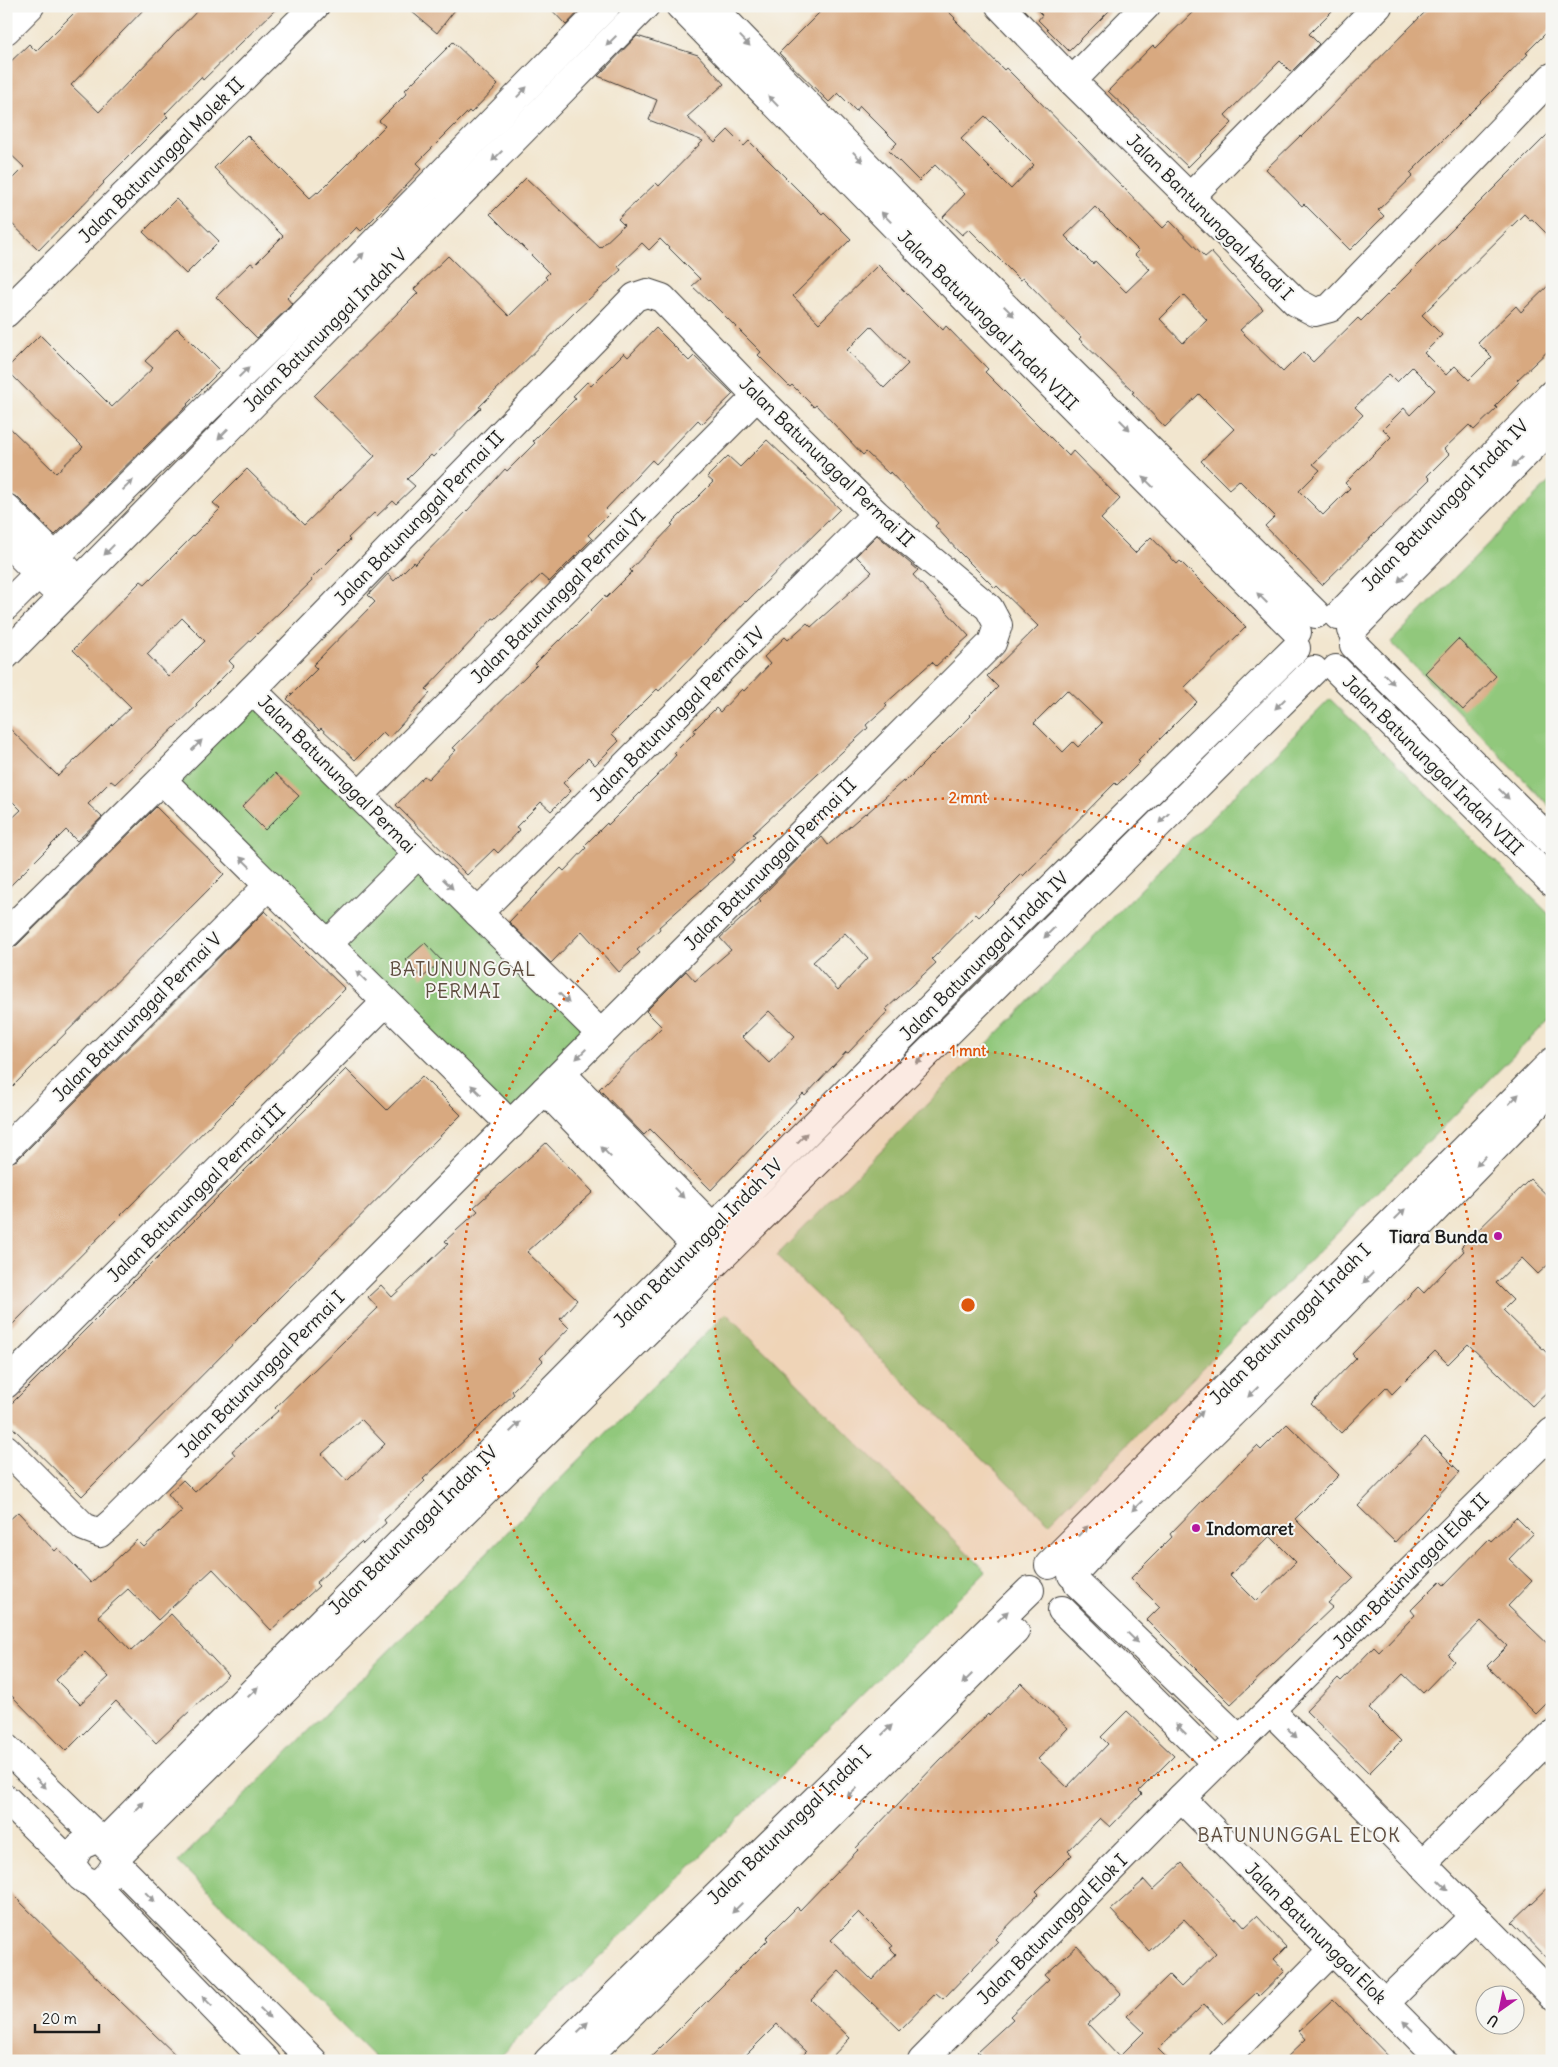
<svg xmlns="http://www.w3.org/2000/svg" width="1558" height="2067" viewBox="0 0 1558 2067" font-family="Delius,sans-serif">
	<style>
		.green { fill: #91c87b; stroke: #56724c }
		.building { fill: #d8a980; fill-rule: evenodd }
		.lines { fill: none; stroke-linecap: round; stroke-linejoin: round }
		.minor-casing { stroke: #3c3a37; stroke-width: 30 }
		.minor { stroke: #fff; stroke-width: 28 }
		.oneway { fill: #999 }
		.ring { fill: none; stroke: #de560d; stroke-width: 2.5; stroke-dasharray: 2.5 5 }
		.poi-dot { fill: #b5179e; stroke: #f6f6f2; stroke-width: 2 }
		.labels { text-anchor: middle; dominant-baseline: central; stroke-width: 4; stroke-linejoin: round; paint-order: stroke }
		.street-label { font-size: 18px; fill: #1c1c1c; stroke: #f6f6f2 }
		.poi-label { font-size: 18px; font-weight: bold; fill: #1c1c1c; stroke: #f6f6f2; text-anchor: end }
		.neighbourhood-label { font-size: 19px; letter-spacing: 1px; fill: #5e4d3f; stroke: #f6f6f2 }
		.centre { fill: #de560d; stroke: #f6f6f2; stroke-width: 2.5 }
		.ring-label { font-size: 15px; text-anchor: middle; font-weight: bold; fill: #de560d; stroke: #f6f6f2; stroke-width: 4; stroke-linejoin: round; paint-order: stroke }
	</style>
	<rect width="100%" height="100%" fill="#f6f6f2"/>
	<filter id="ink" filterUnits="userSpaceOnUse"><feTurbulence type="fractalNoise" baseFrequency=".02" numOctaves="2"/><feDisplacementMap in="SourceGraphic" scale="10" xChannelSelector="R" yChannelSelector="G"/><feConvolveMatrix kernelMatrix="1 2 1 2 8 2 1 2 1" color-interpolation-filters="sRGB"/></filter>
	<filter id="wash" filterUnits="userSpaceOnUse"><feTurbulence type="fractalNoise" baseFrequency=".0096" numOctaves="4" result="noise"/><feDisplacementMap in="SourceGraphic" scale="20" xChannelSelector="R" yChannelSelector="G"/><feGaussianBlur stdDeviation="1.12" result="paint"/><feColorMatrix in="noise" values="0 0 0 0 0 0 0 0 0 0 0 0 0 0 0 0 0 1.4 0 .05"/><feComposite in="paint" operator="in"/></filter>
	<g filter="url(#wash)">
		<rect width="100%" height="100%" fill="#f2e6cf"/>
		<g class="green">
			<path d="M1552,479V809L1391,642Z"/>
			<path d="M247,692L596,1035L510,1121L164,774Z"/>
			<path d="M1330,699L1552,917V1017L1049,1523L776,1256Z"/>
			<path d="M726,1313L986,1571L496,2061H378L178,1862Z"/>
		</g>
		<g id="blocks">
			<g class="building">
				<path d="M81,6H147L71,85L99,112L202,6H279L203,80L201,77L165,114L168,117L103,182L104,183L39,250L6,218V185L24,167L6,150V66L29,44L36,51Z"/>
				<path d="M405,6H458L437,33Z"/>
				<path d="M548,6H584L566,25Z"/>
				<path d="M826,6H943L955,18L954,19L1004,70L1006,68L1036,98L1163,228L1170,221L1205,257L1211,252L1263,309L1240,330L1283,372L1303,352L1313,362L1358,318L1361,321L1552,130V239L1532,219L1530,220L1524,214L1422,315L1442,335L1424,353L1446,375L1455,366L1469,380L1492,357L1478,343L1516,306L1521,312L1552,282V347L1517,380L1519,382L1495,406L1497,408L1474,430L1469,425L1444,449L1449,454L1427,476L1430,479L1322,585L1265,526L1275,516L1239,480L1229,489L1201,461L1234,429L1199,394L1165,427L1132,393L1134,392L1079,339L1081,337L1023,278L1020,280L969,229L962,235L943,217L965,194L935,165L919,181L889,151L897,143L860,106L856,111L838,93L829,102L779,53ZM985,116L1034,165L1011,189L961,139ZM1095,207L1139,251L1135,255L1150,269L1126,292L1095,261L1093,264L1065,236ZM1184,295L1207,320L1183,343L1160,319ZM1412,367L1435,390L1410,415L1404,408L1383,429L1391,437L1345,483L1350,488L1323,515L1299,491L1320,470L1313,464L1363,415L1355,407L1389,374L1397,382Z"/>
				<path d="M1033,6H1114L1069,51L1038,20L1042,15Z"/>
				<path d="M1199,6H1337L1309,34L1319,44L1291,72L1280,61L1225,115L1232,123L1188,167L1108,91L1153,45L1156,48Z"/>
				<path d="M1431,6H1552V27L1526,53L1528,54L1509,74L1410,173L1413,176L1378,210L1384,216L1350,250L1304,204L1302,206L1266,169L1300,136L1301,137Z"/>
				<path d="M637,36L698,55L724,84L687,117L715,143L728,130L744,146L749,141L822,214L824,212L851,239L793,296L819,323L878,265L943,330L946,326L988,369L985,372L1069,456L1073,451L1120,499L1101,519L1135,553L1151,537L1177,564L1180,561L1246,627L1184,688L1197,702L1138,761L1140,762L1117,785L1115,783L1023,876L1022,874L979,917L976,914L932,959L936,963L886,1009L888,1011L848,1053L846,1052L805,1096L803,1094L711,1190L650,1129L644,1135L599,1089L662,1027L646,1011L686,971L695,981L731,950L720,938L761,901L759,899L806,851L822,837L828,845L865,813L866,814L903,781L904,783L971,716L970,715L998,687L987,676L1038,626L997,586L995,588L958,551L935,526L938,523L890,472L889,474L866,452L863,455L816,405L814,407L792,385L790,387L758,355L761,352L709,300L708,301L692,286L700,279L660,239L649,250L642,243L618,266L621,270L577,310L479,407L481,408L433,457L431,455L407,479L415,486L396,504L393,501L377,516L374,513L348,538L350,540L310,580L312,581L229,661L234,666L196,704L197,706L115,784L111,781L88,804L102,817L77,841L66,830L6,890V824L21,810L6,795V725L58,776L131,707L73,650L141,581L145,584L220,509L213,503L247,469L304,525L375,456L314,396L418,293L414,289L448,256L509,316L547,279L545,277L549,273L490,214L526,178L600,248L624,225L618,219L656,183L659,186L703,141L649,120L657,100L598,76ZM871,326L908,364L884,388L847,350ZM182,618L205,641L169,677L147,654ZM1067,690L1102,723L1078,747L1073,742L1063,752L1034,723ZM845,933L868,958L838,990L813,962ZM769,1011L795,1036L769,1063L742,1037Z"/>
				<path d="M453,42L498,85L471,113L469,111L417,163L422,168L391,201L361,231L357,227L287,298L292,304L257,338L216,297L251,263L254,265L283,236L214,168L247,135L310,198L317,192L318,193L385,126L379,121L407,93L405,90Z"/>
				<path d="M176,199L219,241L186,274L143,232Z"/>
				<path d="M177,328L220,371L187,404L188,405L55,535L17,497L6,493V424L56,473L83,447L6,369L40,335L112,407L153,368L145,361Z"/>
				<path d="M656,328L689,361L694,356L733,394L702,424L698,420L656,464L652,460L606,509L610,513L588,535L592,539L549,582L541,575L495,619L493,618L426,689L430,693L389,738L383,732L355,760L321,728L319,730L287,699L317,669L313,665L375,602L368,595L388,574L394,581L413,562L415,564L468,510L505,469L507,471L535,443L533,441L576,398L573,396L587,382L591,386L624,353L628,357Z"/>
				<path d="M767,440L840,509L746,602L745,601L659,691L657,689L612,734L619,741L595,765L588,758L563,783L571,791L551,811L541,802L516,827L520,830L498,853L494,849L467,875L396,805L424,776L428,779L456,750L453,748L537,665L535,664L559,640L560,641L605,596L606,598L632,572L630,570L673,525L671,524L713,482L707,477L728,456L740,467Z"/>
				<path d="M877,535L918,570L913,575L969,636L936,666L932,662L885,704L887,706L866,725L868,728L753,834L755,836L732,856L735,860L659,927L660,929L637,950L640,953L619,972L582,931L551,963L509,922L561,868L564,871L586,848L584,846L607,823L608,825L657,776L676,755L674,753L695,732L694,730L716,708L720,712L742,689L744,691L770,664L764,657L785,637L788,640L807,623L811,627L872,572L856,556Z"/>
				<path d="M1458,639L1496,676L1463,710L1425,673Z"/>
				<path d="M275,773L299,796L265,830L242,807Z"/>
				<path d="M156,807L224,874L6,1093V949L17,945Z"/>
				<path d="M265,911L345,989L6,1331V1164L17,1160Z"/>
				<path d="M425,943L442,961L422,978L406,960Z"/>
				<path d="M346,1069L387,1110L422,1076L461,1115L82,1496L6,1421V1409Z"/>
				<path d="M546,1143L593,1192L527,1252L577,1300L560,1319L569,1328L540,1358L543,1361L512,1391L514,1394L423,1479L425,1481L384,1520L386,1523L363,1544L361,1542L341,1560L316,1583L319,1586L271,1630L213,1569L158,1620L128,1589L98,1616L131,1651L171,1614L228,1675L156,1743L116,1701L66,1751L6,1690V1523L18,1512L55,1551L58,1548L91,1583L137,1540L144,1547L182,1511L168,1494L183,1480L195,1492L235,1455L232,1451L278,1411L275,1408L378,1308L368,1297L381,1285L392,1297L448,1244L445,1241L478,1211L474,1207ZM361,1419L385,1444L347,1481L322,1454ZM85,1652L109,1677L80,1704L56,1680Z"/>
				<path d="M1530,1179L1552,1200V1261L1538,1274L1522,1258L1496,1283L1513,1300L1503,1310L1552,1358V1387L1532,1406L1468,1344L1448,1364L1435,1351L1392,1394L1386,1387L1341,1433L1311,1404L1356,1358L1352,1354L1418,1287L1424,1293L1464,1251L1461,1247Z"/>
				<path d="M1287,1424L1339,1475L1295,1519L1354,1578L1328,1603L1333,1607L1231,1704L1147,1620L1160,1607L1131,1578L1172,1537L1170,1534L1241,1461L1257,1446L1261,1450ZM1270,1536L1296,1562L1256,1601L1230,1575Z"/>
				<path d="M1425,1437L1460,1472L1395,1542L1358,1506Z"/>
				<path d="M1516,1517L1533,1534L1509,1559L1532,1581L1508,1606L1552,1648V1698L1536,1714L1487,1666L1507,1646L1481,1621L1448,1655L1454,1661L1423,1693L1403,1674L1369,1709L1401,1741L1369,1773L1306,1711L1338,1678L1341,1681L1374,1647L1379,1652L1415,1615L1411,1610L1440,1581L1444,1585L1489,1539L1491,1541Z"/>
				<path d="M1021,1683L1068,1728L1038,1759L1067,1787L1108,1744L1101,1737L1127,1711L1174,1756L1139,1791L1142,1794L1110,1827L1100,1818L1068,1851L1072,1855L1036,1891L1039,1894L995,1939L998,1942L943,1999L936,1993L900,2030L839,1971L811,2000L850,2038L828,2061H797L806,2052L777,2024L740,2061H647L768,1940L766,1938L797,1907L800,1910L858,1850L856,1848L940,1760L988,1714L989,1716ZM859,1912L893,1946L890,1948L896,1954L872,1980L831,1940Z"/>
				<path d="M1182,1863L1235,1919L1237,1918L1245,1927L1257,1916L1286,1947L1274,1959L1285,1971L1259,1996L1256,1993L1223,2024L1204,2004L1158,2049L1170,2061H986L977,2052L1013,2019L1010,2016L1049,1979L1045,1975L1077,1946L1121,1994L1088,2024L1119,2057L1144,2032L1127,2016L1169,1975L1181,1987L1216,1953L1184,1919L1149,1951L1111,1910L1144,1880L1153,1890Z"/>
				<path d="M1552,1884V1963L1512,1922Z"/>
				<path d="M6,1888L119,2000L182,2061H6Z"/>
				<path d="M1333,1999L1393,2061H1283L1306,2039L1299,2031Z"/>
			</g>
		</g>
	</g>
	<g filter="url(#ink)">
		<use href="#blocks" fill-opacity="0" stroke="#3c3a37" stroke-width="1"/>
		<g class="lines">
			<defs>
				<g id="minor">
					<path d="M680,6L967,300L1297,632"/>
					<path d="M711,6L982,284L1316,614"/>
					<path d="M1000,6L1072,81L1296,302L1315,312L1330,308L1552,77"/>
					<path d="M6,30L30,6"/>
					<path d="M1072,81L1146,6"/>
					<path d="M1190,197L1378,6"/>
					<path d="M6,313L315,6"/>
					<path d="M6,508L67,569"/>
					<path d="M6,541L51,586"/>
					<path d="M6,606L55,557L310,308L606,6"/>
					<path d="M1338,616L1552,394"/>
					<path d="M1352,630L1552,427"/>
					<path d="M1354,645L1552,842"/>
					<path d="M6,655L645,6"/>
					<path d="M1336,669L1552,882"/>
					<path d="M252,690L601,1034"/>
					<path d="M162,780L511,1125"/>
					<path d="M359,796L757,396"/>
					<path d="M478,913L876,514"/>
					<path d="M6,934L252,690L635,297L647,293L662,298L757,396L876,514L989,608L998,625L992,643L115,1520L100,1533L84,1527L6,1449"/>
					<path d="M328,944L418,854"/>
					<path d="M562,1074L725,1240"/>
					<path d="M545,1090L708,1258"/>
					<path d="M6,1149L269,885"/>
					<path d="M6,1384L386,1002"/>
					<path d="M1049,1565L1552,1062"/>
					<path d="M1072,1575L1119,1524L1328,1319L1552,1089"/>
					<path d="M1078,1584L1240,1740"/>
					<path d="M1062,1610L1216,1763"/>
					<path d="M1270,1710L1552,1432"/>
					<path d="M6,1748L117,1856C114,1873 99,1893 81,1877C77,1873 74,1868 71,1863L80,1846L98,1838"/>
					<path d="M6,1799L71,1863"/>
					<path d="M104,1842L964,974L1296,648"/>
					<path d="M117,1856L1314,670"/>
					<path d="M116,1863L313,2061"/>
					<path d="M1422,1864L1552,1735"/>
					<path d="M93,1883L266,2061"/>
					<path d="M1385,2003L1474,1916"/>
					<path d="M548,2061L1030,1590"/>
					<path d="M583,2061L1015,1631"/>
					<path d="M922,2061L1181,1798"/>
					<path d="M1223,2061L1333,1950"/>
					<path d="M1442,2061L1181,1798L1270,1710L1552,1995"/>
				</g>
			</defs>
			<use href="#minor" class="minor-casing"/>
			<use href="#minor" class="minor"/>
		</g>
		<defs><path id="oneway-solid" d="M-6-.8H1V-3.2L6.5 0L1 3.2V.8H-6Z" transform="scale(1.25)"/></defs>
		<g class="oneway">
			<use href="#oneway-solid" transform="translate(611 41) rotate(135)"/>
			<use href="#oneway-solid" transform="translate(745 41) rotate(46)"/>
			<use href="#oneway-solid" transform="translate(522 92) rotate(-46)"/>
			<use href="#oneway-solid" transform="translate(773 101) rotate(-134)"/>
			<use href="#oneway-solid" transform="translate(497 156) rotate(135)"/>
			<use href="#oneway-solid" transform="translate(858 157) rotate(46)"/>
			<use href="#oneway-solid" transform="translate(886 217) rotate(-134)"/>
			<use href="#oneway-solid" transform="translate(359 258) rotate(-46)"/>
			<use href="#oneway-solid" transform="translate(1009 311) rotate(45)"/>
			<use href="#oneway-solid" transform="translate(244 372) rotate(-44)"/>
			<use href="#oneway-solid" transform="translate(1125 425) rotate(45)"/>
			<use href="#oneway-solid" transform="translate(223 434) rotate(134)"/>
			<use href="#oneway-solid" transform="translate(1517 462) rotate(135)"/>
			<use href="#oneway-solid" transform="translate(1148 482) rotate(-135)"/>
			<use href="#oneway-solid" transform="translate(128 485) rotate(-44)"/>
			<use href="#oneway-solid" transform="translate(109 550) rotate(134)"/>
			<use href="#oneway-solid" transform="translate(1403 577) rotate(135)"/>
			<use href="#oneway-solid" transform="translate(1262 598) rotate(-135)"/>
			<use href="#oneway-solid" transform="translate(1389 679) rotate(45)"/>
			<use href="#oneway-solid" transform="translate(1280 704) rotate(135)"/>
			<use href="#oneway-solid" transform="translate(197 745) rotate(-45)"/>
			<use href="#oneway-solid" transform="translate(1504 794) rotate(45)"/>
			<use href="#oneway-solid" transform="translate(1164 818) rotate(135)"/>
			<use href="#oneway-solid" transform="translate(245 862) rotate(-135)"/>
			<use href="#oneway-solid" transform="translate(448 884) rotate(45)"/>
			<use href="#oneway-solid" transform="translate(1049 933) rotate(135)"/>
			<use href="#oneway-solid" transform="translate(361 976) rotate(-135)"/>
			<use href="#oneway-solid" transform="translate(564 998) rotate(45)"/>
			<use href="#oneway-solid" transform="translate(581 1054) rotate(135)"/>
			<use href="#oneway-solid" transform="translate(921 1059) rotate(135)"/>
			<use href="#oneway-solid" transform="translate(476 1090) rotate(-135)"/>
			<use href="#oneway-solid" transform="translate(1514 1099) rotate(-45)"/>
			<use href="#oneway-solid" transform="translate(802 1138) rotate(-45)"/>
			<use href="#oneway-solid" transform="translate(606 1152) rotate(-134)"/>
			<use href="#oneway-solid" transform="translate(1481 1161) rotate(134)"/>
			<use href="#oneway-solid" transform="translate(679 1193) rotate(46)"/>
			<use href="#oneway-solid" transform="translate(1400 1214) rotate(-45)"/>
			<use href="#oneway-solid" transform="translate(1368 1278) rotate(134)"/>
			<use href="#oneway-solid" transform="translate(1253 1392) rotate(136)"/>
			<use href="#oneway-solid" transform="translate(1198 1416) rotate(-45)"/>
			<use href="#oneway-solid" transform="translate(515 1427) rotate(-45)"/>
			<use href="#oneway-solid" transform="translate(1137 1506) rotate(135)"/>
			<use href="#oneway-solid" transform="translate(1083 1531) rotate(-45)"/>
			<use href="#oneway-solid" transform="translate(1003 1616) rotate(-44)"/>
			<use href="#oneway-solid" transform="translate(1133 1638) rotate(44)"/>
			<use href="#oneway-solid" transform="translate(967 1679) rotate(135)"/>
			<use href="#oneway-solid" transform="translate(253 1692) rotate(-45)"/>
			<use href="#oneway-solid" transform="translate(1181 1729) rotate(-135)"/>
			<use href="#oneway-solid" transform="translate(887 1730) rotate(-44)"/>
			<use href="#oneway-solid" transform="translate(1292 1733) rotate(45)"/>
			<use href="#oneway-solid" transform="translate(41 1783) rotate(44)"/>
			<use href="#oneway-solid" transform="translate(852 1793) rotate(135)"/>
			<use href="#oneway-solid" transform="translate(139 1807) rotate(-45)"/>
			<use href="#oneway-solid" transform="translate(1443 1885) rotate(45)"/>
			<use href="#oneway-solid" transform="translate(150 1897) rotate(45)"/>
			<use href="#oneway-solid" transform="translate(737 1908) rotate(135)"/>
			<use href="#oneway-solid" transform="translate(207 2001) rotate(-134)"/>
			<use href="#oneway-solid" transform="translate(265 2013) rotate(45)"/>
			<use href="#oneway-solid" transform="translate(1408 2026) rotate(-135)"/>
			<use href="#oneway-solid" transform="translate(583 2027) rotate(-44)"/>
		</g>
	</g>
	<circle cx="968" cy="1305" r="254" fill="#de560d" fill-opacity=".12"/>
	<g class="ring">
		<circle cx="968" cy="1305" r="254"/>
		<circle cx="968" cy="1305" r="507"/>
	</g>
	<g class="poi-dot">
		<circle cx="1498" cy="1236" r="5"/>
		<circle cx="1196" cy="1528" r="5"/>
	</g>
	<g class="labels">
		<g class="street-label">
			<text transform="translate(161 160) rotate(-45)">Jalan Batununggal Molek II</text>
			<text transform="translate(1210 217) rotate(45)">Jalan Bantununggal Abadi I</text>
			<text transform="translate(988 320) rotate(45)">Jalan Batununggal Indah VIII</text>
			<text transform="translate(325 330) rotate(-45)">Jalan Batununggal Indah V</text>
			<text transform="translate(827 462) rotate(44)">Jalan Batununggal Permai II</text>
			<text transform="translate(1445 505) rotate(-46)">Jalan Batununggal Indah IV</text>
			<text transform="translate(419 518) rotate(-46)">Jalan Batununggal Permai II</text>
			<text transform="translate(558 596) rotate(-45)">Jalan Batununggal Permai VI</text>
			<text transform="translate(677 714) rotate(-45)">Jalan Batununggal Permai IV</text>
			<text transform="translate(1433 765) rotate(45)">Jalan Batununggal Indah VIII</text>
			<text transform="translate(337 774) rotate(45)">Jalan Batununggal Permai</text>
			<text transform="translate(770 864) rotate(-45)">Jalan Batununggal Permai II</text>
			<text transform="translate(984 956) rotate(-45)">Jalan Batununggal Indah IV</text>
			<text transform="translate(137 1017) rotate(-45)">Jalan Batununggal Permai V</text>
			<text transform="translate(196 1193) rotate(-45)">Jalan Batununggal Permai III</text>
			<text transform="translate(698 1243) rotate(-45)">Jalan Batununggal Indah IV</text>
			<text transform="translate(1290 1324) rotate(-45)">Jalan Batununggal Indah I</text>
			<text transform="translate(261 1374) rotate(-45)">Jalan Batununggal Permai I</text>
			<text transform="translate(413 1530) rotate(-45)">Jalan Batununggal Indah IV</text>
			<text transform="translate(1411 1571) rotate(-45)">Jalan Batununggal Elok II</text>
			<text transform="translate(789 1825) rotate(-44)">Jalan Batununggal Indah I</text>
			<text transform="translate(1052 1929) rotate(-45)">Jalan Batununggal Elok I</text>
			<text transform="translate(1316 1933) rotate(45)">Jalan Batununggal Elok</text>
		</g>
		<g class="poi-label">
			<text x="1488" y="1236">Tiara Bunda</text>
			<text x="1206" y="1528" text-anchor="start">Indomaret</text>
		</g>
		<g class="neighbourhood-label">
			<text x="463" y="969">BATUNUNGGAL<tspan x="463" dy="22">PERMAI</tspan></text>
			<text x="1299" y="1835">BATUNUNGGAL ELOK</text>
		</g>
	</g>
	<circle cx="968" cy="1305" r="8" class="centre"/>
	<g class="ring-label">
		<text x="968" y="803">2 mnt</text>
		<text x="968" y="1056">1 mnt</text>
	</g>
	<rect width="1558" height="2067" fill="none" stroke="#f6f6f2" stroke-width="25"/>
	<g transform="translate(1500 2010) rotate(213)"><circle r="24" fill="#f6f6f2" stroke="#9f9f9c"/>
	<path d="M0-4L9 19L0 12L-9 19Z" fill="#b5179e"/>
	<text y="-8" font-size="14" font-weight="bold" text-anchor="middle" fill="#1c1c1c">U</text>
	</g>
	<path d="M35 2024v8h64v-8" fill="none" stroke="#1c1c1c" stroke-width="2.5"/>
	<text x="42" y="2024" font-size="15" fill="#1c1c1c" stroke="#f6f6f2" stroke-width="4" paint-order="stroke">20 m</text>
</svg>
